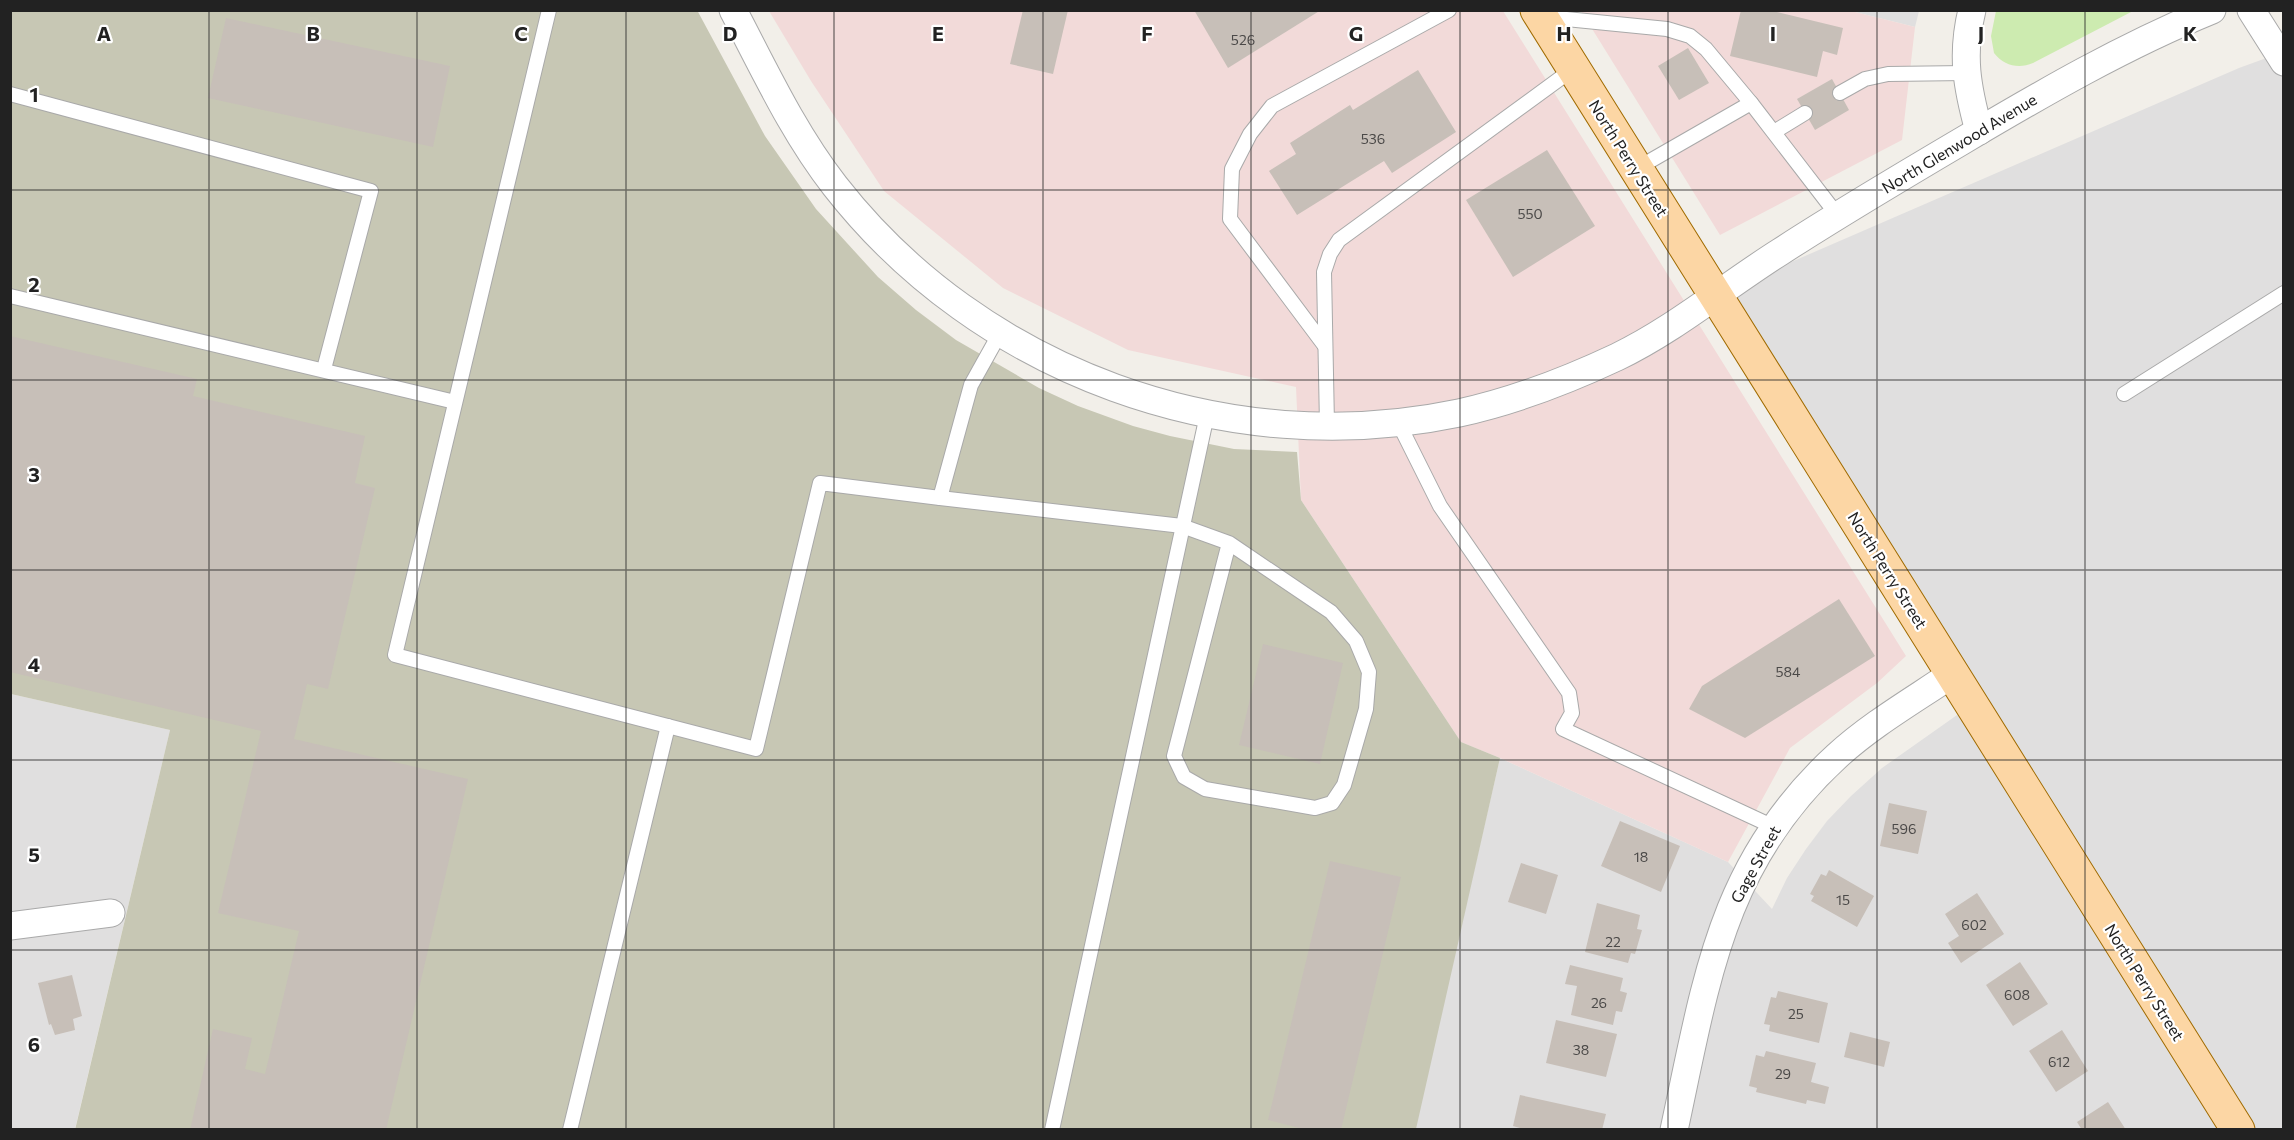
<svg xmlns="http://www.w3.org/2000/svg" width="2294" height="1140" viewBox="0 0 2294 1140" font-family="Commissioner,sans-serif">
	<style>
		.residential { fill: #e0dfdf }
		.commercial { fill: #f2dad9 }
		.construction { fill: #c7c7b4 }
		.grass { fill: #cdebb0 }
		.building { fill: #c7bfb8 }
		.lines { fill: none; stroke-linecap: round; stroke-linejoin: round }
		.service-casing { stroke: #a9a9a9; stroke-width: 16 }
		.minor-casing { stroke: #a9a9a9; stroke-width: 29 }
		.primary-casing { stroke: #a06b00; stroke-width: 35 }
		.service { stroke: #fff; stroke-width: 14 }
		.minor { stroke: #fff; stroke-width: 27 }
		.primary { stroke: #fcd6a4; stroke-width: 33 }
		.grid { fill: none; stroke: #222; stroke-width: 1.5; stroke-opacity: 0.55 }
		.labels { text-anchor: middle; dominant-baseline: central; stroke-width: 4.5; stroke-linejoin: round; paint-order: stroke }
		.number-label { font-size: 14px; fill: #4b4948 }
		.street-label { font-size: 16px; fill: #222; stroke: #fff }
		.grid-label { font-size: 20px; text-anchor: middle; font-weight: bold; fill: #222; stroke: #fff; stroke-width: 4.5; stroke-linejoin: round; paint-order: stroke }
	</style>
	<rect width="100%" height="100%" fill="#f2efe9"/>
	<g class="residential">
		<path d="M1851,11H1919L1915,27Z"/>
		<path d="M2283,52V1129L1414,1130L1500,758L1728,862L1772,909L1787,878L1806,849L1827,821L1851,796L1882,768L1967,708L1715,295L2239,68Z"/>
		<path d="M11,694L170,730L75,1129L11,1130Z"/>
	</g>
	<g class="commercial">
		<path d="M769,11H1503L1906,656L1877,683L1790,748L1728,862L1500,758L1461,742L1301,500L1296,387L1128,350L1003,288L884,191L811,81Z"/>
		<path d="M1581,11H1851L1915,27L1902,140L1720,235Z"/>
	</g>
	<path class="construction" d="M321,10L328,12V10H697L765,136L816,209L878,277L916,310L956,340L1039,388L1078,406L1133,426L1170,436L1234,449L1297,452L1301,500L1461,742L1500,758L1416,1129L75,1130L170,730L11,694V11Z"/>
	<path class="grass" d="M1996,11V10L2133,11L2033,63C2019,69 2004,66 1994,53L1991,36Z"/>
	<g class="building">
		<path d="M1023,10H1068L1053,74L1010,64Z"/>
		<path d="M1194,10H1321L1228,68Z"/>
		<path d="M1741,10H1769L1843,28L1837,55L1823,51L1817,77L1730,56Z"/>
		<path d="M226,18L450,66L433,147L208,98Z"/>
		<path d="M1688,48L1709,83L1679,100L1658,66Z"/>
		<path d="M1418,70L1456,132L1392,173L1384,161L1297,215L1269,171L1296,154L1290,143L1350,105L1353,110Z"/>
		<path d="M1832,79L1849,110L1815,130L1797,99Z"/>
		<path d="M1547,150L1595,226L1513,277L1466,200Z"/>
		<path d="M10,336L197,379L193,396L365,436L355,483L375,488L328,689L307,684L294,739L468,779L386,1130H190L213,1029L252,1038L245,1069L265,1074L299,931L218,913L261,731L10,672Z"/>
		<path d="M1839,599L1875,656L1745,738L1689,709L1702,686Z"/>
		<path d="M1263,644L1343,663L1320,764L1239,745Z"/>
		<path d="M1889,803L1927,811L1918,854L1880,846Z"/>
		<path d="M1620,821L1680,846L1661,892L1601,866Z"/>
		<path d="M1330,861L1401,877L1341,1130H1307L1268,1120Z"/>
		<path d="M1521,863L1558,875L1546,914L1508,902Z"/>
		<path d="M1829,870L1874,896L1857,927L1811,901L1814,896L1810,894L1821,874L1826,876Z"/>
		<path d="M1977,893L2004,934L1961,963L1948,943L1959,936L1945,914Z"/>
		<path d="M1597,903L1640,915L1637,929L1642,930L1635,954L1631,953L1628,963L1585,952Z"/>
		<path d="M2020,962L2048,1004L2013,1026L1986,985Z"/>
		<path d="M1570,965L1623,978L1620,991L1627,993L1622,1012L1616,1011L1613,1025L1571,1015L1577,986L1565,984Z"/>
		<path d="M72,975L82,1016L73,1019L75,1030L55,1035L51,1024L49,1025L38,983Z"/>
		<path d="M1778,991L1828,1003L1819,1043L1769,1031L1770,1025L1764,1024L1771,997L1776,998Z"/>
		<path d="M1556,1020L1617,1034L1606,1077L1546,1063Z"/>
		<path d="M2062,1030L2088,1071L2056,1092L2029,1051Z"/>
		<path d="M1850,1032L1890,1042L1884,1067L1844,1057Z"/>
		<path d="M1766,1051L1816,1063L1811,1082L1829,1087L1825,1104L1807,1100L1806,1104L1756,1092L1757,1088L1749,1086L1756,1055L1764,1057Z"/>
		<path d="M1520,1095L1606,1114L1602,1130H1527L1513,1126Z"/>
		<path d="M2108,1102L2126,1130H2082L2077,1122Z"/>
	</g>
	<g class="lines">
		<defs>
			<g id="service">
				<path d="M549,10L395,655L756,749L820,483L940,498L971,385L1000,333"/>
				<path d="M1546,17L1667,29L1690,36L1706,49L1751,103L1838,216"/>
				<path d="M1840,93L1865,79L1888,74L1966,73"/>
				<path d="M10,94L371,191L324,369"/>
				<path d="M1774,132L1805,113"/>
				<path d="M1636,169L1751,103"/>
				<path d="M10,296L455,402"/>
				<path d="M1325,346L1230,219L1232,169L1250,134L1272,106L1449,10"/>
				<path d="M2124,394L2284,293"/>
				<path d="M1398,422L1440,506L1569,693L1572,713L1563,729L1774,827"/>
				<path d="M1327,425L1324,272L1330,254L1339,240L1573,69"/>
				<path d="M940,498L1182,526L1229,543L1331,612L1356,641L1369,672L1366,709L1344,785L1332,803L1315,808L1205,789L1184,777L1174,756L1229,543"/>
				<path d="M570,1130L668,726"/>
				<path d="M1052,1130L1207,415"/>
			</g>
			<g id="minor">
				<path d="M733,10C765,71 793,132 835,186C980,372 1227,462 1459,413C1514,401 1566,381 1617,357C1675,329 1726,286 1780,252C1840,213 1901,177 1962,141C2043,93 2124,46 2212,10"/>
				<path d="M1972,10C1961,55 1967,87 1979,131"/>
				<path d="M2251,10L2284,62"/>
				<path d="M10,926L111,913"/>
				<path d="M1674,1130C1706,983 1720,863 1837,756C1872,724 1914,700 1952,674"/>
			</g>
			<path id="primary" d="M1537,10L2238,1130"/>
		</defs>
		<use href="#service" class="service-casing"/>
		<use href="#minor" class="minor-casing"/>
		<use href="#primary" class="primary-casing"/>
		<use href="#service" class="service"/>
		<use href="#minor" class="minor"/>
		<use href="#primary" class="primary"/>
	</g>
	<path class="grid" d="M209,10V1130M417,10V1130M626,10V1130M834,10V1130M1043,10V1130M1251,10V1130M1460,10V1130M1668,10V1130M1877,10V1130M2085,10V1130M10,190H2284M10,380H2284M10,570H2284M10,760H2284M10,950H2284"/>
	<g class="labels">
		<g class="number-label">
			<text x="1243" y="39">526</text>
			<text x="1373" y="138">536</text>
			<text x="1530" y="213">550</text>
			<text x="1788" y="671">584</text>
			<text x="1904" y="828">596</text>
			<text x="1641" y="856">18</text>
			<text x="1843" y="899">15</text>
			<text x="1974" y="924">602</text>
			<text x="1613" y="941">22</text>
			<text x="2017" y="994">608</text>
			<text x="1599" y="1002">26</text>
			<text x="1796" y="1013">25</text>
			<text x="1581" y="1049">38</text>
			<text x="2059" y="1061">612</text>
			<text x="1783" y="1073">29</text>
		</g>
		<g class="street-label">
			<text transform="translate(1959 143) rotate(-31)">North Glenwood Avenue</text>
			<text transform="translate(1629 158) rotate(58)">North Perry Street</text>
			<text transform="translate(1888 570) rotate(58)">North Perry Street</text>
			<text transform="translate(1755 864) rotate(-61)">Gage Street</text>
			<text transform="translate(2145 982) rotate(58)">North Perry Street</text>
		</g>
	</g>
	<g class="grid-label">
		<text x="104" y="41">A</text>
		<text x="313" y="41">B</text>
		<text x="521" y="41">C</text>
		<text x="730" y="41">D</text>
		<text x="938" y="41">E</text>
		<text x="1147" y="41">F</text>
		<text x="1356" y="41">G</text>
		<text x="1564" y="41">H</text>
		<text x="1773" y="41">I</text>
		<text x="1981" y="41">J</text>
		<text x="2190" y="41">K</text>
		<text x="34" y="102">1</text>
		<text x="34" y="292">2</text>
		<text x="34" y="482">3</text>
		<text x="34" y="672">4</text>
		<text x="34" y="862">5</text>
		<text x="34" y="1052">6</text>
	</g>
	<rect width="2294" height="1140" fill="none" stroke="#222222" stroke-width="24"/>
</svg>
